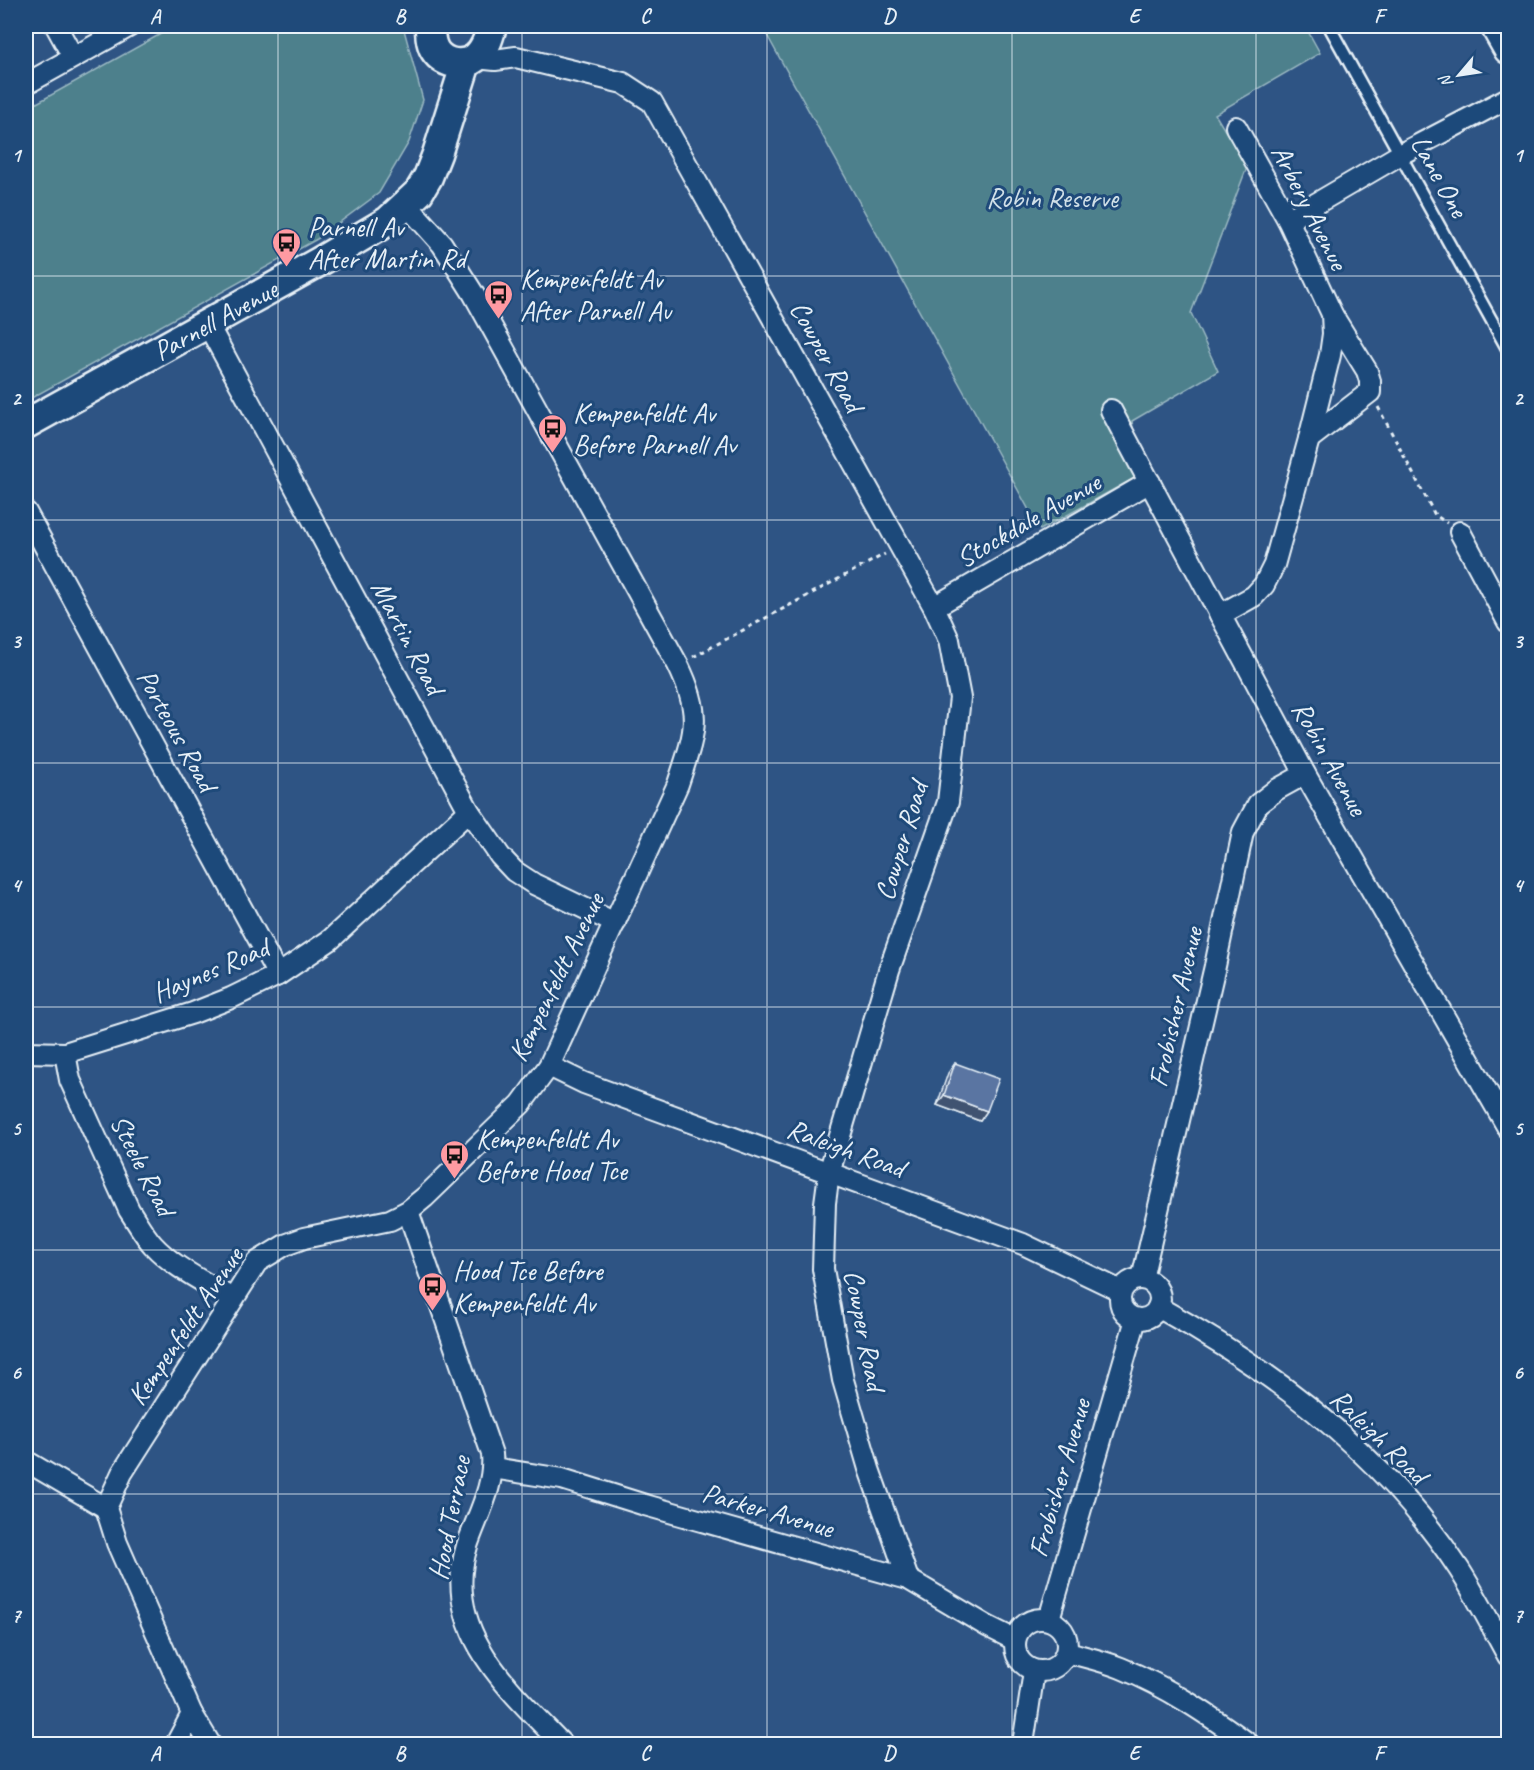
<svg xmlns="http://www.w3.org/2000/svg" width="1534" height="1770" viewBox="0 0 1534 1770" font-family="Caveat,sans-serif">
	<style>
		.green { fill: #4d808c; stroke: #9ab8c2; stroke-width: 1.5 }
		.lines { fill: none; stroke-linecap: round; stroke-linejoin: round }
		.lane-casing { stroke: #e8f1f8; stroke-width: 15 }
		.street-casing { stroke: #e8f1f8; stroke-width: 24 }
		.secondary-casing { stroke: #e8f1f8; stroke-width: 33 }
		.path { stroke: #e8f1f8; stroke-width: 3; stroke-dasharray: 4.5 4.5; stroke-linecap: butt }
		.lane { stroke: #1f4a7a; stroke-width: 10 }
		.street { stroke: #1f4a7a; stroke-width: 20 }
		.secondary { stroke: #1f4a7a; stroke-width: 28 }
		.wall { fill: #4d658b; stroke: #e8f1f8; stroke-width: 1.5 }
		.shaded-wall { fill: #3f5271; stroke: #e8f1f8; stroke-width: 1.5 }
		.building { fill: #5a75a2; stroke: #e8f1f8; stroke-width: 1.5 }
		.grid { fill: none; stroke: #e8f1f8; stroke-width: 1.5; stroke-opacity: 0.55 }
		.labels { text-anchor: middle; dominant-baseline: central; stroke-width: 6; stroke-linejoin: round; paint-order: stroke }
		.street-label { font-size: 28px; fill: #e8f1f8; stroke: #1f4a7a }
		.park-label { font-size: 28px; fill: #d1e0e8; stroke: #1f4a7a }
		.poi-label { font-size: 28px; fill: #e8f1f8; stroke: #1f4a7a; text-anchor: start }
		.neatline { fill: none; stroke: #e8f1f8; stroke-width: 2 }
		.grid-label { font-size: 20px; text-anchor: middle; font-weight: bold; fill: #e8f1f8 }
	</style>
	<rect width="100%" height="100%" fill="#2e5484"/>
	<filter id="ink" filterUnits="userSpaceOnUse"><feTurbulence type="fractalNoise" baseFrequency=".0167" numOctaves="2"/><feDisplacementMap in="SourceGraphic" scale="12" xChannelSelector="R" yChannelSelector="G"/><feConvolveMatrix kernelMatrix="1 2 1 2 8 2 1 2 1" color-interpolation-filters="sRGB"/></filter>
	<g filter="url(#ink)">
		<g class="green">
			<path d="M175,26H403L423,100L409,142L379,193L317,239L26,401V109Z"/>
			<path d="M762,26H1305L1320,53L1215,114L1247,167L1191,313L1218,371L1132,421L1140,475L1040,530Z"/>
		</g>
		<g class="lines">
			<defs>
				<path id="lane" d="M1329,26L1508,350"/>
				<g id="street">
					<path d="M56,26L73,57"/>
					<path d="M476,58L495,60L516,57L623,83L652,102L934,607L949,640L960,698L948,802L889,970L829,1173L825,1203L823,1269L843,1380L869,1469L908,1579"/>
					<path d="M26,84L130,26"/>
					<path d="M1288,220L1401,154L1508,98"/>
					<path d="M207,323L469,811L500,856L514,871L534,884L615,923"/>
					<path d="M1111,410L1305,774L1508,1128"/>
					<path d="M1309,439L1370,392V381L1367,371L1333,316"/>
					<path d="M26,512L278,975"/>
					<path d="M1460,532L1508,622"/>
					<path d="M934,607L1150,482"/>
					<path d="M1220,615L1254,596L1264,585L1274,565L1309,439L1330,355L1333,334L1332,314L1288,220L1236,127"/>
					<path d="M26,1052L65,1053L193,1013L231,998L278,975L330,940L469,811"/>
					<path d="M65,1053L70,1080L129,1210C137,1222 144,1235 153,1245C174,1268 207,1283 232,1299"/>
					<path d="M549,1066L584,1083L1023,1244L1121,1291"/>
					<path d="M408,1211L492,1454C495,1486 477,1516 467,1546C441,1631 509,1689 562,1744"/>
					<circle cx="1140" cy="1299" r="20"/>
					<path d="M1142,1279L1215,966L1243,832L1258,804L1276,790L1305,774"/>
					<path d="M1158,1307C1274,1371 1386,1457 1459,1569C1477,1597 1492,1627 1508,1656"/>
					<path d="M26,1461L106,1508"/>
					<path d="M493,1468L562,1479L645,1505L908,1579L987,1626L1015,1640"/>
					<circle cx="1041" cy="1645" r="26"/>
					<path d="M1049,1619L1136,1319"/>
					<path d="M1067,1652C1085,1657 1104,1661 1121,1668C1168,1687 1209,1715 1249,1744"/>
					<path d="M192,1714L210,1744"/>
					<path d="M176,1744L192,1714L117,1543L106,1508L122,1473L257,1262L285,1245L304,1238L390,1220L408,1211L425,1197L521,1104L549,1066L678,784C695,732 703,716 678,665L473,293L442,244L407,205"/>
					<path d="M1023,1744L1034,1671"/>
				</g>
				<g id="secondary">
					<path d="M430,26C430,32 430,38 432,44C437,62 460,69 475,58C485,51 489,37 492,26"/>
					<path d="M1495,26L1508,49"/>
					<path id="s1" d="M26,424L317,263L388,221L419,192L428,177L437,154L466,63"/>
				</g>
			</defs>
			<use href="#lane" class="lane-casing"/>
			<use href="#street" class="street-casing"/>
			<use href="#secondary" class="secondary-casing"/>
			<g class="path">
				<path d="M1378,407L1435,515L1447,523"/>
				<path d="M693,657L885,554"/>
			</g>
			<use href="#lane" class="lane"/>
			<use href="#street" class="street"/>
			<use href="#secondary" class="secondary"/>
		</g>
		<path class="wall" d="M955,1063L987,1111L980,1121L937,1105L948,1073Z"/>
		<path class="shaded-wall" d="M944,1095L987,1111L980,1121L937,1105Z"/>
		<path class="building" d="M955,1063L999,1079L987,1111L944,1095Z"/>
	</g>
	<path class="grid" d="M278,26V1744M522,26V1744M767,26V1744M1012,26V1744M1256,26V1744M26,276H1508M26,520H1508M26,763H1508M26,1007H1508M26,1250H1508M26,1494H1508"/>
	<defs>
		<symbol id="bus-pin" viewBox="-11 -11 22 30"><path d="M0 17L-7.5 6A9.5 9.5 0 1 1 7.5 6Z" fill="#ff9aa2" stroke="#1f4a7a"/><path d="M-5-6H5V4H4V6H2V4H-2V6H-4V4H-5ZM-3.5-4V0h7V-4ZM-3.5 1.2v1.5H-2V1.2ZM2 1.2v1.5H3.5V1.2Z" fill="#111"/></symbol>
	</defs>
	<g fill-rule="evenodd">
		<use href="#bus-pin" x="270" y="226" width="33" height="45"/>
		<use href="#bus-pin" x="482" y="278" width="33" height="45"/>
		<use href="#bus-pin" x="536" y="412" width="33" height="45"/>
		<use href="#bus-pin" x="438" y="1138" width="33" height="45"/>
		<use href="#bus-pin" x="416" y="1270" width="33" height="45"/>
	</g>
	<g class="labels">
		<g class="street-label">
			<text transform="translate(1440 176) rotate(61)">Lane One</text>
			<text transform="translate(1310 207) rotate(63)">Arbery Avenue</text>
			<text stroke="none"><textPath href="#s1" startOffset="216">Parnell Avenue</textPath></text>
			<text transform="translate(827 356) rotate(61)">Cowper Road</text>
			<text transform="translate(1028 520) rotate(-30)">Stockdale Avenue</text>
			<text transform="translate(408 637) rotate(62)">Martin Road</text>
			<text transform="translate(177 730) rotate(61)">Porteous Road</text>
			<text transform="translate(1330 758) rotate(61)">Robin Avenue</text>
			<text transform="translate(901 841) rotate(-73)">Cowper Road</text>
			<text transform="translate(210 970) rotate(-23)">Haynes Road</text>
			<text transform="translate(556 977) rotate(-64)">Kempenfeldt Avenue</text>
			<text transform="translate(1175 1007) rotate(-77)">Frobisher Avenue</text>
			<text transform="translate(846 1148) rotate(20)">Raleigh Road</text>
			<text transform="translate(143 1165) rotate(63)">Steele Road</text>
			<text transform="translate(185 1326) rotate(-56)">Kempenfeldt Avenue</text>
			<text transform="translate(865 1330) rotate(79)">Cowper Road</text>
			<text transform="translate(1379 1436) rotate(44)">Raleigh Road</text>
			<text transform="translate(1059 1478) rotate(-74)">Frobisher Avenue</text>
			<text transform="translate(768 1510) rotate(16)">Parker Avenue</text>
			<text transform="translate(449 1518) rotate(-79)">Hood Terrace</text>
		</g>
		<g class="park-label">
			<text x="1052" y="197">Robin Reserve</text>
		</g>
		<g class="poi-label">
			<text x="308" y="226">Parnell Av<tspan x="308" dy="32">After Martin Rd</tspan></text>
			<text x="520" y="278">Kempenfeldt Av<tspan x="520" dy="32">After Parnell Av</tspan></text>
			<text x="573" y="412">Kempenfeldt Av<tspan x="573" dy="32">Before Parnell Av</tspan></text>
			<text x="476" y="1138">Kempenfeldt Av<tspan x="476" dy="32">Before Hood Tce</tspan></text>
			<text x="453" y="1270">Hood Tce Before<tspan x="453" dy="32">Kempenfeldt Av</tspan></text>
		</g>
	</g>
	<rect width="1534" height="1770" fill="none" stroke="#1f4a7a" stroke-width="66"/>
	<g transform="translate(1459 75) rotate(241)" stroke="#1f4a7a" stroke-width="4.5" paint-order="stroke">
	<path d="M0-4.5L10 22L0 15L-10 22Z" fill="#e8f1f8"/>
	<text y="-9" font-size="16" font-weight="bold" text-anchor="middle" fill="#e8f1f8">N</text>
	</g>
	<rect x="33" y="33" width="1468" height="1704" class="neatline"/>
	<g class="grid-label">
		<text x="155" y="23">A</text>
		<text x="400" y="23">B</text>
		<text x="645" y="23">C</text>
		<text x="889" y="23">D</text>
		<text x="1134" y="23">E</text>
		<text x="1379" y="23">F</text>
		<text x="16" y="162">1</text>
		<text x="1518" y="162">1</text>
		<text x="16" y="405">2</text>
		<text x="1518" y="405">2</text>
		<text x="16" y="648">3</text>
		<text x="1518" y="648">3</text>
		<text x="16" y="892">4</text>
		<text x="1518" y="892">4</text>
		<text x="16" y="1135">5</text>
		<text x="1518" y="1135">5</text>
		<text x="16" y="1379">6</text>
		<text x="1518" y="1379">6</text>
		<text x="16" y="1622">7</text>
		<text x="1518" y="1622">7</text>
		<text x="155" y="1760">A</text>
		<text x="400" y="1760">B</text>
		<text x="645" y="1760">C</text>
		<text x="889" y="1760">D</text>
		<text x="1134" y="1760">E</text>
		<text x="1379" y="1760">F</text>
	</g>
</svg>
